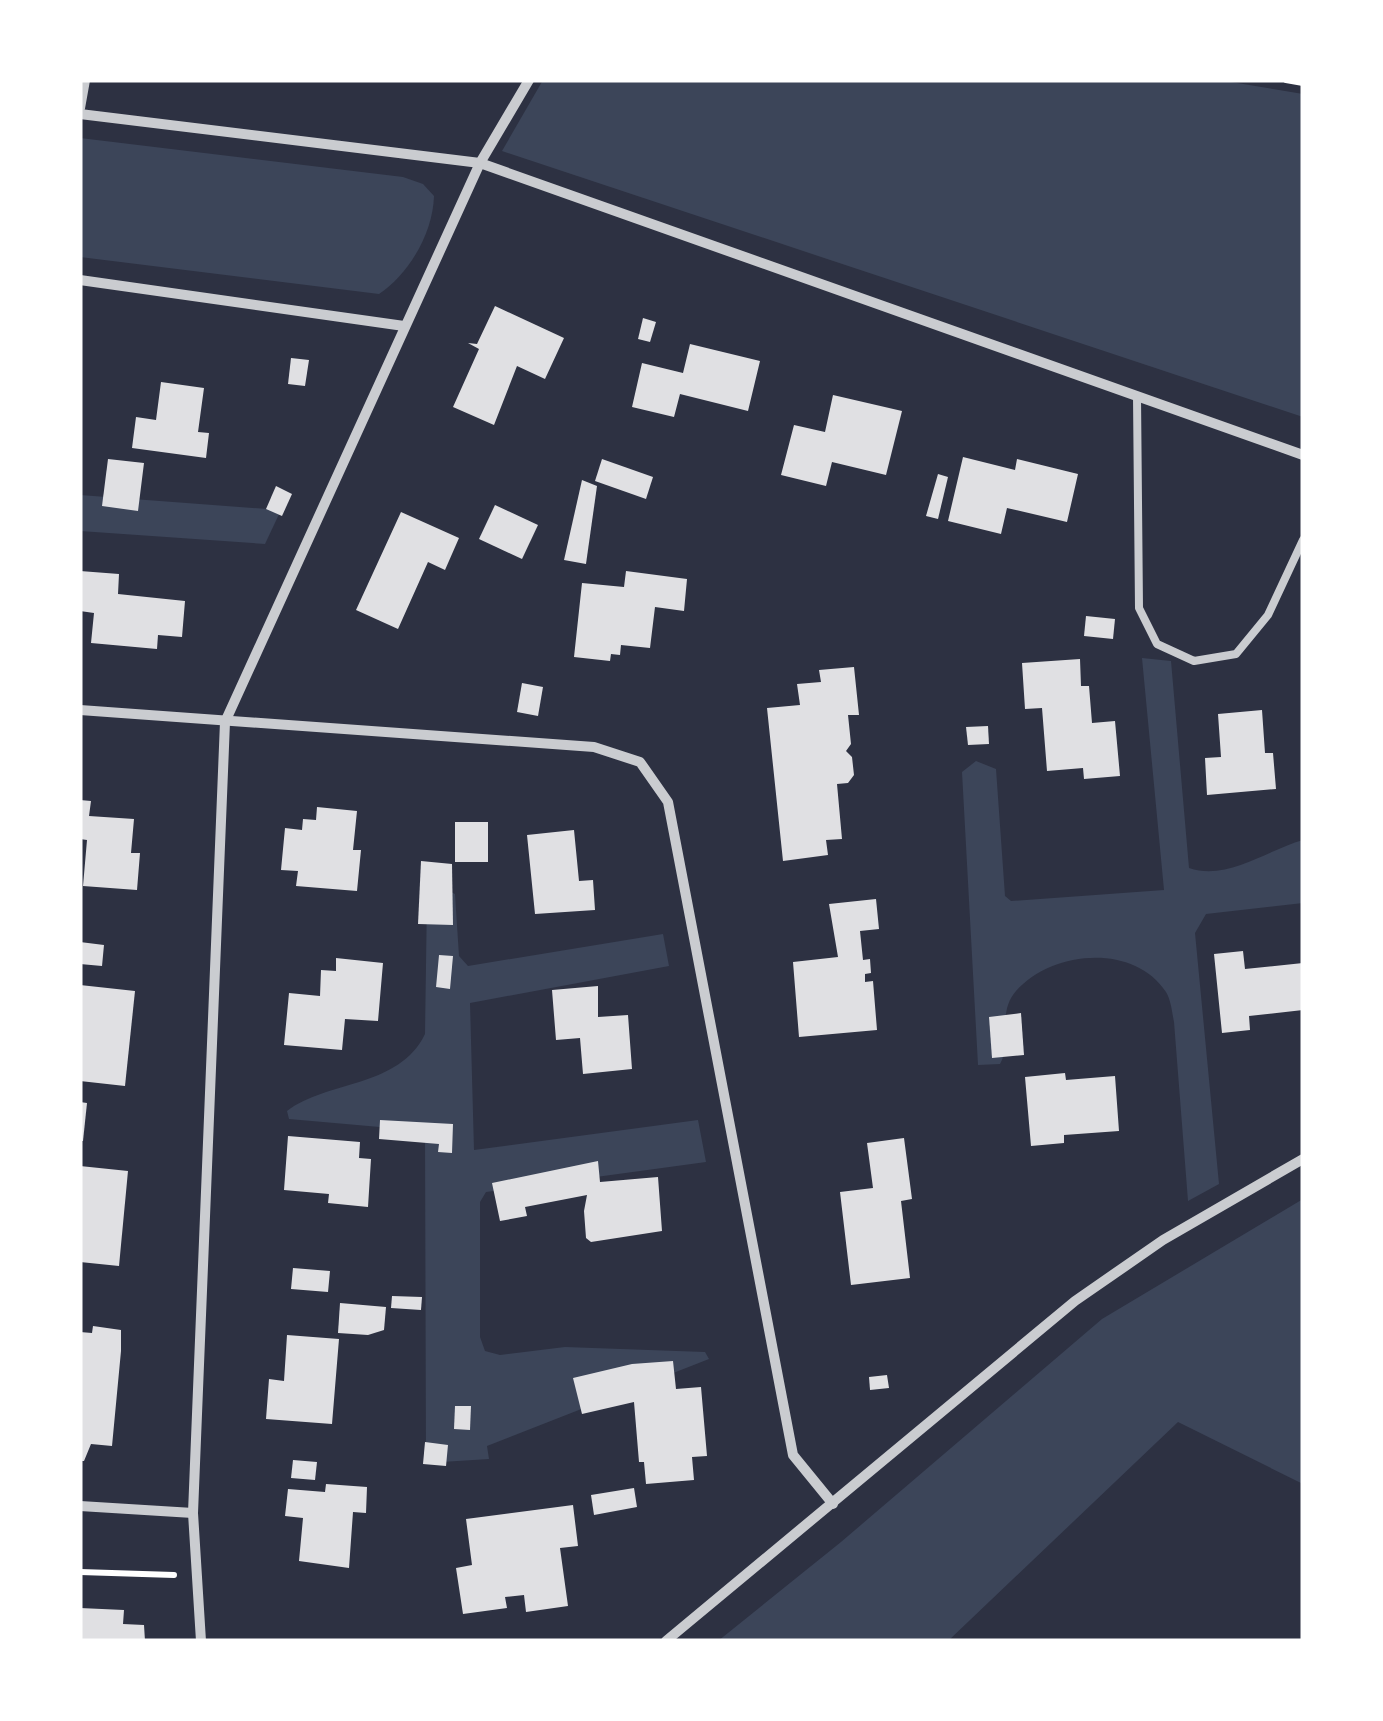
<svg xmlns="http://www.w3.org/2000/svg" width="1383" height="1721" viewBox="0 0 1383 1721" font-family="Merriweather,serif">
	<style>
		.green { fill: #3c4559 }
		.building { fill: #e0e0e3 }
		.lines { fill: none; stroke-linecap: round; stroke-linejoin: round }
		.path { stroke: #fff; stroke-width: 6 }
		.service { stroke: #caccd0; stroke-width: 8 }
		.minor { stroke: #caccd0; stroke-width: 10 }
	</style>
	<rect width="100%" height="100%" fill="#2d3142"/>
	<g class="green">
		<path d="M543,80H1219L1303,94V417L502,151Z"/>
		<path d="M80,138L403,177L423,184L434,196C433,233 409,274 379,294L80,257Z"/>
		<path d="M80,495L281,510L265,544L80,531Z"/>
		<path d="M1142,658L1171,661L1189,868C1228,881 1267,850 1303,840V903L1206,914L1195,933L1219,1184L1188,1201L1174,1022C1172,1012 1171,1000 1166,992C1133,942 1051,951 1016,991C996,1014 1013,1042 1000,1064L978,1065L962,772L976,761L996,769L1005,896L1011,901L1164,890Z"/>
		<path d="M436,885L455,894L459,956L468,966L663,934L669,966L470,1003L474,1150L698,1120L706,1162L486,1192L480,1202V1337L485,1351L500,1355L565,1347L705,1352L709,1359L487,1446L489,1459L426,1463L425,1131L289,1119L287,1111C328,1080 399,1088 425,1034L427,897Z"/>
		<path d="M1303,1199V1484L1178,1422L948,1641H718L841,1542L1102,1319Z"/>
	</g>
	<g class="building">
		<path d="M495,306L564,338L545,379L517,366L494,425L453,407L479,349L468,343L477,344Z"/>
		<path d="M643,318L656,322L650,342L638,339Z"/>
		<path d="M690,344L760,361L748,411L680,394L674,417L632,407L642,363L683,373Z"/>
		<path d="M291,358L309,360L305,386L288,384Z"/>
		<path d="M161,382L204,388L198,432L209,433L206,458L132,448L136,417L156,420Z"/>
		<path d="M833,395L902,411L886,475L832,462L826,486L781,475L794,425L825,432Z"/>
		<path d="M963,457L1015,470L1017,459L1078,474L1067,522L1007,508L1001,534L948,521Z"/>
		<path d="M108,459L144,463L138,511L102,506Z"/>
		<path d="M602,459L653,477L646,499L595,481Z"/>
		<path d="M938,474L948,477L938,519L926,516Z"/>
		<path d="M582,480L597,486L586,564L564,560Z"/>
		<path d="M276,486L292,494L282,516L266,509Z"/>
		<path d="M495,505L538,525L522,559L479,539Z"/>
		<path d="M401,512L459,538L445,570L428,562L398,629L356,610Z"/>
		<path d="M80,571L119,574L118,594L185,601L182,637L158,635L157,649L91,643L94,613L80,611Z"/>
		<path d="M626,571L687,579L684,611L655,607L650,648L621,645L620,655L611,654L610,661L574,657L582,583L624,587Z"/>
		<path d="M1086,616L1115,619L1113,639L1084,636Z"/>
		<path d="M1080,659L1081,686H1089L1092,723L1115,721L1120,776L1084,779L1083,768L1047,771L1042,708L1025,709L1022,663Z"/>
		<path d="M854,667L859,715H848L851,744L846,751L852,757L854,775L848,783L837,784L842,839L826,840L828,855L783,861L767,708L800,705L797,684L821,682L819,670Z"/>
		<path d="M522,683L543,687L538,716L517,712Z"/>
		<path d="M1262,710L1265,753H1273L1276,789L1207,795L1205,758L1221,757L1218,714Z"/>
		<path d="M988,726L989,744L968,745L966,727Z"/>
		<path d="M80,800L91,801L89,816L134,819L131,853H140L137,890L83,886L87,840L80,839Z"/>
		<path d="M317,807L357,811L353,850H361L357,891L296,886L298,871L281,870L285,828L302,830L303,819L316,820Z"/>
		<rect x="455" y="822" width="33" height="40"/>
		<path d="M574,830L579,881L593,880L595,910L535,914L527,835Z"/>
		<path d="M421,861L452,864L453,925L418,924Z"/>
		<path d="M876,899L879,929L860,931L863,960L870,959L871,973L865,974V982L873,981L877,1030L799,1037L793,962L838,957L829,904Z"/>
		<path d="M80,942L104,945L102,966L80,964Z"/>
		<path d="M1243,951L1245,969L1303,963V1010L1249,1016L1250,1030L1222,1033L1214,954Z"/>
		<path d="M439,955L453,956L450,989L436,987Z"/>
		<path d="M336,958L383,963L378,1021L345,1019L342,1050L284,1045L289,993L320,996L321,970L336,971Z"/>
		<path d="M80,985L135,991L125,1086L80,1081Z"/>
		<path d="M598,986V1017L628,1015L632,1069L583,1074L580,1038L556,1040L552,990Z"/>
		<path d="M1021,1013L1024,1055L992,1058L989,1017Z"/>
		<path d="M1065,1073L1066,1080L1115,1076L1119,1131L1064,1135V1143L1031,1146L1025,1077Z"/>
		<path d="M80,1102L87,1103L83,1141H80Z"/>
		<path d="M380,1120L453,1124L452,1153L438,1152L439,1144L379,1139Z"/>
		<path d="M288,1136L360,1142L359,1158L371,1159L368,1207L328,1203L329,1194L284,1190Z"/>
		<path d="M904,1138L912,1199L901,1201L910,1278L851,1285L840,1192L873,1188L867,1143Z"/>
		<path d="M598,1161L600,1182L658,1177L662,1231L591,1242L586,1238L584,1211L587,1195L525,1207L527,1216L500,1221L492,1183Z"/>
		<path d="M80,1166L128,1171L119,1266L80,1262Z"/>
		<path d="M293,1268L330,1271L328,1292L291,1289Z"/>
		<path d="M392,1296L422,1297L421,1310L391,1308Z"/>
		<path d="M340,1303L386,1307L384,1330L368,1335L338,1333Z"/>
		<path d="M93,1326L121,1330V1351L112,1446L91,1444L84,1461H80V1332L92,1333Z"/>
		<path d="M287,1335L339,1339L332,1424L266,1419L269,1379L284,1381Z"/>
		<path d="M673,1361L676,1389L701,1387L707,1456L692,1457L694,1480L646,1484L644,1462H639L634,1402L582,1414L573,1378L632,1364Z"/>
		<path d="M887,1375L889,1388L870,1390L869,1377Z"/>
		<path d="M455,1406H471L470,1430L454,1429Z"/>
		<path d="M425,1442L448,1445L446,1466L423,1464Z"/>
		<path d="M293,1460L317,1462L315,1480L291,1478Z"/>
		<path d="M326,1484L367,1487L366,1513L353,1512L349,1568L299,1561L303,1518L285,1516L288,1489L325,1492Z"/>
		<path d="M634,1488L637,1507L594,1515L591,1495Z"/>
		<path d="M573,1505L578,1546L560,1548L568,1606L526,1612L524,1595L505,1597L507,1608L463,1614L456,1568L472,1565L466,1519Z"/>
		<path d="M80,1608L124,1610L123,1624L144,1625L145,1641H80Z"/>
	</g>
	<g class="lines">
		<g class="path">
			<path d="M1286,80L1303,83"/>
			<path d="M80,1572L174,1575"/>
		</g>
		<path class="service" d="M1137,396L1139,608L1157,644L1194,661L1236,654L1268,615L1303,540"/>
		<g class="minor">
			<path d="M80,108L85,80"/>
			<path d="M80,114L480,163L1303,455"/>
			<path d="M80,280L404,326"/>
			<path d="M80,710L594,747L640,762L668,802L793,1455L833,1504"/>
			<path d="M80,1506L193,1513"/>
			<path d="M201,1641L193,1513L225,722L480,163L529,80"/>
			<path d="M666,1641L1075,1301L1163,1240L1303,1159"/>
		</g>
	</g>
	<rect width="1383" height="1721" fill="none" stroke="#ffffff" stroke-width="165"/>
</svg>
